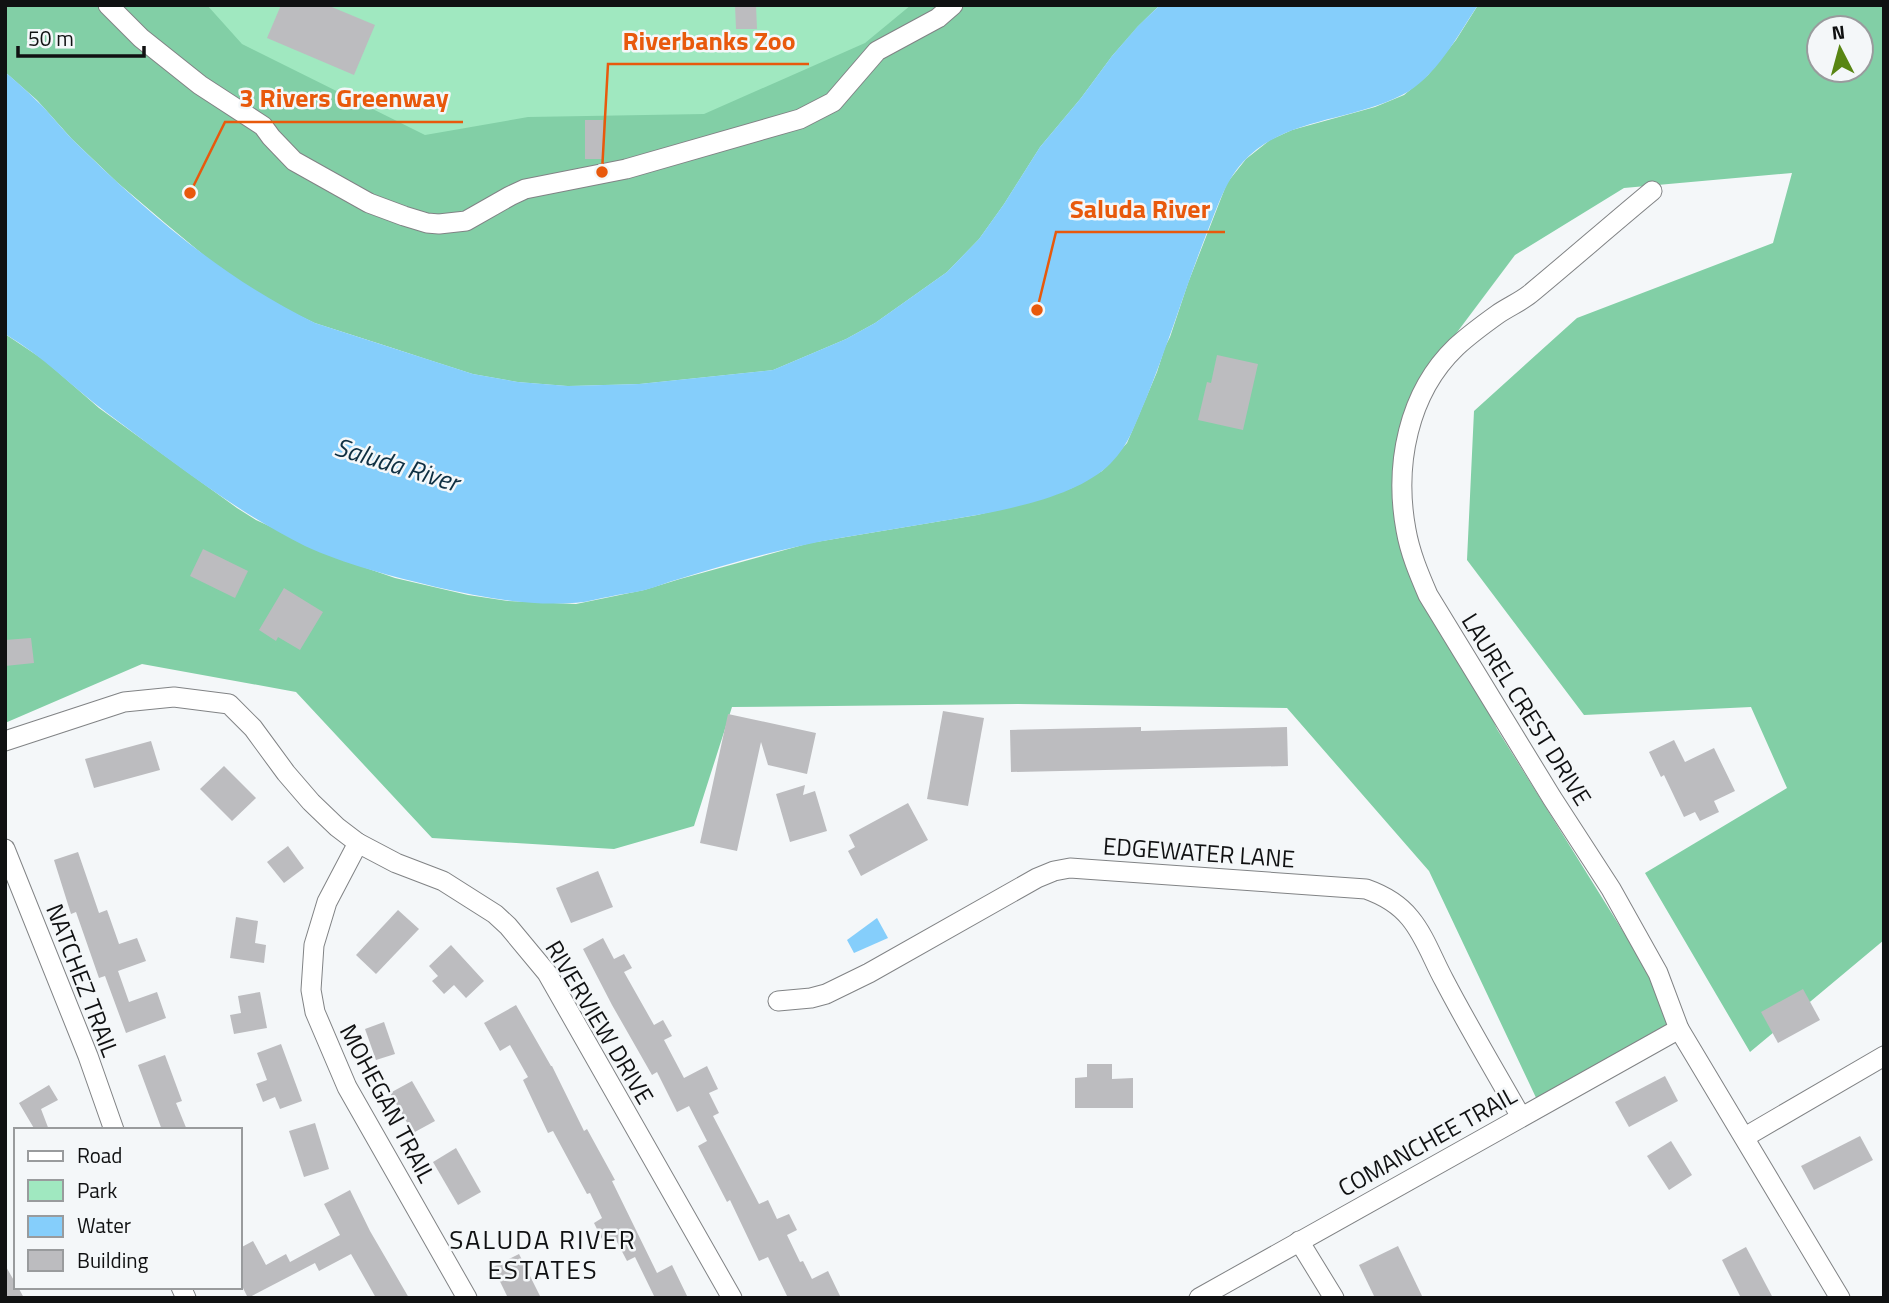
<svg xmlns="http://www.w3.org/2000/svg" width="1889" height="1303" viewBox="0 0 1889 1303" font-family="'Titillium Web',sans-serif">
	<style>
		.green { fill: #a0e8c0 }
		.forest { fill: #82cfa6; fill-rule: evenodd }
		.water { fill: #85cefb }
		.building { fill: #bcbcbf }
		.lines { fill: none; stroke-linecap: round; stroke-linejoin: round }
		.minor-casing { stroke: #818385; stroke-width: 21 }
		.minor { stroke: #fff; stroke-width: 19 }
		.labels { text-anchor: middle; dominant-baseline: central; stroke-width: 5; stroke-linejoin: round; paint-order: stroke }
		.street-label { font-size: 24px; fill: #101112; stroke: #f4f7f9 }
		.water-label { font-size: 26px; font-style: italic; fill: #0e2f42; stroke: #f4f7f9 }
		.neighbourhood-label { font-size: 26px; letter-spacing: 2px; fill: #101112; stroke: #f4f7f9 }
		.leader { fill: none; stroke: #e8590c; stroke-width: 2.5 }
		.callout-dot { fill: #e8590c; stroke: #f4f7f9; stroke-width: 2.5 }
		.callout-label { font-size: 26px; text-anchor: middle; font-weight: bold; fill: #e8590c; stroke: #f4f7f9; stroke-width: 5; stroke-linejoin: round; paint-order: stroke }
	</style>
	<rect width="100%" height="100%" fill="#f4f7f9"/>
	<path class="green" d="M5,5H31L97,73L218,173L354,258L497,307L620,316L727,305L804,281L858,241L879,217L689,271L469,257L344,211L248,133L76,5H1017L880,216L954,131L1012,37L1035,5H1158L1112,56L1081,98L1040,147L1004,204L979,239L947,272L875,323L846,339L773,370L639,384L568,386L518,382L473,374L423,358L389,346L315,323L275,303L241,282L217,266L117,182L72,139L38,101L5,56Z"/>
	<g class="forest">
		<path d="M5,5H207L242,44L425,135L528,117L704,114L865,43L911,5H1160L1138,26L1112,56L1081,98L1040,147L1004,204L979,239L947,272L875,323L846,339L773,370L639,384L568,386L518,382L473,374L315,323L300,316L259,294L217,266L165,223L117,182L72,139L38,101L5,72Z"/>
		<path d="M1478,5H1884V940L1750,1052L1645,873L1787,788L1751,707L1584,715L1467,560L1474,411L1577,318L1773,243L1792,173L1624,188L1515,255L1416,387L1407,536L1497,729L1685,1031L1539,1104L1429,871L1287,708L1018,704L732,707L694,826L614,849L432,838L296,692L142,664L5,723V334L44,360L99,408L237,508L256,520L346,561L395,578L468,595L508,601L576,604L644,590L680,579L810,543L977,515L1027,503L1072,488L1102,471L1127,443L1157,372L1165,347L1170,337L1188,283L1227,183L1246,159L1270,140L1292,130L1375,107L1404,95L1428,75L1456,40ZM1819,28H1861V70H1819Z"/>
	</g>
	<g class="water">
		<path d="M1160,5H1478C1458,35 1435,79 1402,95C1350,122 1285,117 1243,162C1224,183 1217,209 1206,235C1185,289 1168,345 1146,399C1136,422 1129,445 1111,463C1073,502 983,514 930,523C900,528 870,533 840,538C786,547 732,563 679,579C668,582 656,587 645,590C633,593 620,594 608,597C596,599 584,603 572,603C526,606 481,597 436,587C395,577 343,564 305,546C233,510 170,460 107,413C72,387 43,356 5,334V72C16,81 27,91 37,101C50,113 60,127 73,140C145,211 224,279 315,323L473,374L518,382L568,386L639,384L773,370L846,339L875,323L947,272L979,239L1004,204L1040,147L1081,98L1112,56L1138,26Z"/>
		<path d="M877,918L888,938L854,953L847,940Z"/>
	</g>
	<g class="building">
		<path d="M281,5H327L375,25L354,75L267,38Z"/>
		<path d="M735,5H756L757,29H736Z"/>
		<rect x="585" y="120" width="18" height="39"/>
		<path d="M1217,355L1258,364L1243,430L1198,420L1207,382L1211,383Z"/>
		<path d="M203,549L248,571L235,598L190,576Z"/>
		<path d="M284,588L323,612L300,650L278,637L276,641L259,630Z"/>
		<path d="M31,638L34,663L5,666V640Z"/>
		<path d="M943,711L984,718L968,806L927,799Z"/>
		<path d="M728,714L816,733L807,774L768,765L761,742L737,851L700,843Z"/>
		<path d="M1141,727V731L1287,727L1288,766L1011,772L1010,730Z"/>
		<path d="M1674,740L1685,762L1714,748L1735,791L1714,801L1719,812L1700,821L1695,812L1684,817L1664,775L1661,777L1649,752Z"/>
		<path d="M151,741L160,770L94,788L85,759Z"/>
		<path d="M224,766L256,798L232,821L200,789Z"/>
		<path d="M805,785L803,795L815,791L827,831L790,842L776,794Z"/>
		<path d="M908,803L928,840L861,876L848,851L855,847L849,835Z"/>
		<path d="M288,846L304,868L284,883L267,862Z"/>
		<path d="M78,852L99,913L107,910L119,944L137,938L146,961L118,971L129,1002L157,992L166,1018L126,1033L105,976L99,978L76,912L71,914L54,860Z"/>
		<path d="M598,871L613,907L571,923L556,888Z"/>
		<path d="M398,910L419,929L376,974L356,955Z"/>
		<path d="M236,917L258,921L255,943L266,945L264,963L230,958Z"/>
		<path d="M603,938L614,959L624,954L632,968L624,972L654,1025L663,1020L672,1036L664,1040L684,1078L707,1066L718,1089L709,1093L719,1113L713,1116L759,1204L768,1200L777,1219L789,1214L797,1230L787,1235L800,1262L803,1261L812,1279L828,1271L841,1298H788L768,1257L759,1261L730,1200L727,1202L698,1146L707,1141L689,1106L677,1112L657,1072L652,1075L612,1005L583,949Z"/>
		<path d="M451,945L484,981L466,998L454,985L444,994L432,981L438,976L429,966Z"/>
		<path d="M1803,989L1820,1020L1778,1043L1761,1012Z"/>
		<path d="M260,992L267,1028L234,1034L230,1015L241,1013L238,996Z"/>
		<path d="M516,1005L551,1066H552L584,1131L587,1129L615,1180L612,1181L657,1273L672,1265L688,1298H655L635,1257L627,1261L615,1238L604,1243L594,1223L602,1218L590,1193L587,1194L553,1131L548,1133L523,1080L528,1077L510,1045L500,1051L484,1023Z"/>
		<path d="M384,1022L395,1054L376,1060L365,1029Z"/>
		<path d="M281,1044L302,1101L280,1109L275,1097L263,1102L256,1084L267,1080L257,1053Z"/>
		<path d="M165,1055L182,1101L176,1103L187,1130H162L138,1065Z"/>
		<path d="M1087,1064H1112V1079L1133,1078V1108H1075V1078L1087,1077Z"/>
		<path d="M1665,1076L1678,1101L1629,1127L1615,1102Z"/>
		<path d="M412,1081L435,1121L413,1133L390,1093Z"/>
		<path d="M49,1085L58,1100L41,1109L49,1130H35L19,1103Z"/>
		<path d="M315,1123L329,1169L304,1177L289,1131Z"/>
		<path d="M1860,1136L1873,1160L1814,1190L1801,1166Z"/>
		<path d="M1671,1141L1692,1175L1669,1190L1647,1156Z"/>
		<path d="M456,1148L481,1192L458,1205L433,1162Z"/>
		<path d="M350,1190L370,1231L409,1298H376L351,1254L319,1271L315,1263L248,1298L240,1282V1248L253,1241L266,1265L286,1254L290,1262L340,1235L324,1204Z"/>
		<path d="M1398,1246L1423,1298H1375L1359,1265Z"/>
		<path d="M1746,1247L1773,1298H1741L1722,1260Z"/>
		<path d="M519,1254L541,1298H508L493,1267Z"/>
		<path d="M5,1265L16,1284V1287H18L24,1298H5Z"/>
	</g>
	<g class="lines">
		<defs>
			<g id="minor">
				<path d="M108,5L141,38L200,85L263,126L271,137L294,161L369,203L404,216L427,223L439,224L466,221L510,196L525,189L626,169L800,119L833,102L877,51L938,18L953,5"/>
				<path d="M1652,191C1611,225 1571,260 1530,294C1520,302 1508,307 1498,314C1484,324 1469,335 1456,347C1408,393 1394,465 1406,530C1410,553 1419,574 1428,595L1552,798L1611,889L1658,973L1679,1029L1840,1298"/>
				<path d="M5,741L124,702L174,697L229,704L253,728L286,773L311,802L337,827L358,843L396,863L443,881L495,914L508,926L547,973L732,1298"/>
				<path d="M358,843L327,902L314,945L311,990L315,1012L347,1087L467,1298"/>
				<path d="M5,849L88,1056L114,1130"/>
				<path d="M778,1001L811,998L826,994L869,973L1037,878L1054,871L1070,868L1366,889C1383,895 1398,903 1410,918C1425,936 1433,960 1444,980C1468,1026 1495,1071 1521,1117"/>
				<path d="M1745,1137L1884,1056"/>
				<path d="M1299,1241L1334,1298"/>
				<path d="M181,1287L186,1298"/>
				<path d="M1199,1298L1679,1029"/>
			</g>
		</defs>
		<use href="#minor" class="minor-casing"/>
		<use href="#minor" class="minor"/>
	</g>
	<g class="labels">
		<g class="street-label">
			<text transform="translate(1527 709) rotate(58)">LAUREL CREST DRIVE</text>
			<text transform="translate(1199 852) rotate(4)">EDGEWATER LANE</text>
			<text transform="translate(83 980) rotate(69)">NATCHEZ TRAIL</text>
			<text transform="translate(600 1022) rotate(59)">RIVERVIEW DRIVE</text>
			<text transform="translate(388 1103) rotate(62)">MOHEGAN TRAIL</text>
			<text transform="translate(1427 1141) rotate(-29)">COMANCHEE TRAIL</text>
		</g>
		<g class="water-label">
			<text transform="translate(397 464) rotate(17)">Saluda River</text>
		</g>
		<g class="neighbourhood-label">
			<text x="543" y="1239">SALUDA RIVER<tspan x="543" dy="30">ESTATES</tspan></text>
		</g>
	</g>
	<path class="leader" d="M602 172L608 64H809M190 193L225 122H463M1037 310L1056 232H1225"/>
	<g class="callout-dot">
		<circle cx="602" cy="172" r="7"/>
		<circle cx="190" cy="193" r="7"/>
		<circle cx="1037" cy="310" r="7"/>
	</g>
	<g class="callout-label">
		<text x="709" y="50">Riverbanks Zoo</text>
		<text x="344" y="107">3 Rivers Greenway</text>
		<text x="1140" y="218">Saluda River</text>
	</g>
	<rect width="1889" height="1303" fill="none" stroke="#101112" stroke-width="14"/>
	<rect x="14" y="1128" width="228" height="161" fill="#f4f7f9" stroke="#999b9d" stroke-width="2"/>
	<rect x="28" y="1151" width="35" height="10" fill="#ffffff" stroke="#999b9d" stroke-width="2"/>
	<text x="77" y="1163" font-size="21" fill="#101112">Road</text>
	<rect x="28" y="1180" width="35" height="21" fill="#a0e8c0" stroke="#999b9d" stroke-width="2"/>
	<text x="77" y="1198" font-size="21" fill="#101112">Park</text>
	<rect x="28" y="1216" width="35" height="21" fill="#85cefb" stroke="#999b9d" stroke-width="2"/>
	<text x="77" y="1233" font-size="21" fill="#101112">Water</text>
	<rect x="28" y="1250" width="35" height="21" fill="#bcbcbf" stroke="#999b9d" stroke-width="2"/>
	<text x="77" y="1268" font-size="21" fill="#101112">Building</text>
	<g transform="translate(1840 49) rotate(354)"><circle r="33" fill="#f4f7f9" stroke="#999b9d" stroke-width="2"/>
	<path d="M0-5L12 26L0 18L-12 26Z" fill="#588513"/>
	<text y="-10" font-size="19" font-weight="bold" text-anchor="middle" fill="#101112">N</text>
	</g>
	<path d="M18 46v10h126v-10" fill="none" stroke="#101112" stroke-width="3.5"/>
	<text x="28" y="46" font-size="21" fill="#101112" stroke="#f4f7f9" stroke-width="5" paint-order="stroke">50 m</text>
</svg>
